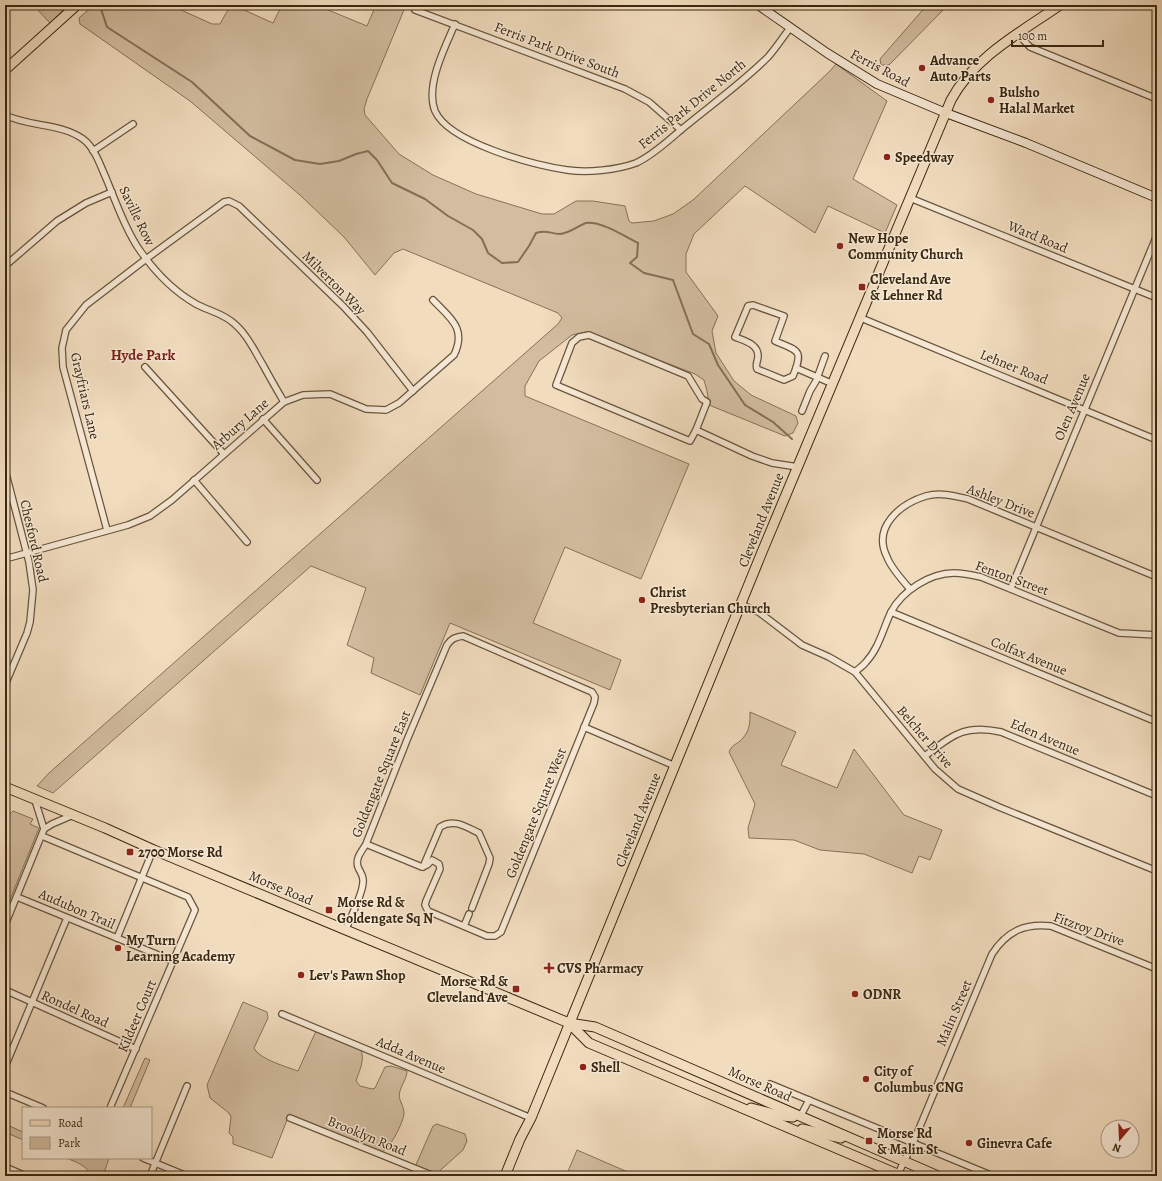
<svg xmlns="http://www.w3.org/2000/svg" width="1162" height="1181" viewBox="0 0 1162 1181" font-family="Alegreya,serif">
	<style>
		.green { fill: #d2bda0; stroke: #867258 }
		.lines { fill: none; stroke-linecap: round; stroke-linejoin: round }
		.stream { stroke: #836f55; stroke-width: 2 }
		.minor-casing { stroke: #68553c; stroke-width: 8 }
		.secondary-casing { stroke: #3a2810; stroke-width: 10 }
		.primary-casing { stroke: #3a2810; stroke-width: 11 }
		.minor { stroke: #f6e8d5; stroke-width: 5.5 }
		.secondary { stroke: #f6e8d5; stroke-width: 8 }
		.primary { stroke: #f1dcbe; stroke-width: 9 }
		.poi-dot { fill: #8f2418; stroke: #f6e8d5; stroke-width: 1.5 }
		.labels { text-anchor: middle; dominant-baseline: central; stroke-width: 3; stroke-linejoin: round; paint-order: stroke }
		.street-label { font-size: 14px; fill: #3a2810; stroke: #f6e8d5 }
		.poi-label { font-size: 14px; font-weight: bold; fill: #3a2810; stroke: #f6e8d5; text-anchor: start }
		.neighbourhood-label { font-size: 15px; font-weight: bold; fill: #7a1f14; stroke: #f6e8d5 }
	</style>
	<rect width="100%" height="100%" fill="#f1dcbe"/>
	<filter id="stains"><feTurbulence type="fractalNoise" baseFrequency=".005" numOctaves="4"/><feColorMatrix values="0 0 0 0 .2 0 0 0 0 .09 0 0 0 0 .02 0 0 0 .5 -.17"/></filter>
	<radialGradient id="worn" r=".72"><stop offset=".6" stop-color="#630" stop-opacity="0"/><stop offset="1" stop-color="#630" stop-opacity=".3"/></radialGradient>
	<g class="green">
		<path d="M33,5H68L50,23Z"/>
		<path d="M94,5H170L212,24H220L230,6L233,5L273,23L282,5H316L367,26L376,5H406L367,99L364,109L365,115L399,154L433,175L476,194L542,214H554L576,201H593L625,206L629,221L632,223L654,221L673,214L693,200L830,71L836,64L887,101L853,179L897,205L885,233L828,206L815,233L745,186L694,234L686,254V272L718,316L712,331L716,353L734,381L751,395L796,416L798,423L793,433L785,436L709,405L707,391L704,380L695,374L586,332L572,335L539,361L525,386V396L689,464L641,579L565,547L533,623L621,660L610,690L450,623L420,695L371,673L374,658L347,645L366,588L311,566L53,793L37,786L49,773L558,324L562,318L558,313L403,249L394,253L375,275L344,237L300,195L190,101L80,24L79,18Z"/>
		<path d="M927,5H948L889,65H881L880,59Z"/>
		<path d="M750,712L796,732L781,765L837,788L854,749L904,815L942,830L930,860L919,856L912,873L864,854L820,850L794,840L749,838L748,828L755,804L729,752C733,743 737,745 742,739C750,731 750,722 750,712Z"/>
		<path d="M13,811L33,819L30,824L39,828L5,912V819Z"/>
		<path d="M243,1002L267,1012L268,1018L254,1048C259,1059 287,1067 298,1071L316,1031L360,1048C366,1059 359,1071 356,1081L360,1086L372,1089L375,1088L385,1067L391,1066L407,1071C407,1078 402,1084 400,1091C397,1099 404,1105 404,1113C404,1121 390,1150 381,1152L289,1115L272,1158L233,1144V1137L229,1133L231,1117L229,1113L210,1098L207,1085Z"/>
		<path d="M145,1058L150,1060L130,1108H123Z"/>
		<path d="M5,1124L23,1132V1140L5,1132Z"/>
		<path d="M437,1124L465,1134L467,1141L463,1150L434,1176H411L433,1126Z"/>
		<path d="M577,1150L637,1176H566Z"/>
		<path d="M66,1158H109L103,1176H91C87,1165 76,1162 66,1158Z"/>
	</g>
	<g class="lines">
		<path class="stream" d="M100,6L107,27L192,82L250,136L295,160L320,164L339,161L356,154L368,151L377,160L392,183L425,199L448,216L473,230L482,239L488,253L502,263L518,262L529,246L536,233C547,229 550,234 560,234C571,233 579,225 586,223C601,221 624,236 638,243L637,257L630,263L644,273L673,280L693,334L709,344L718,365L745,405L773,422L792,439"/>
		<defs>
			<g id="minor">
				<path d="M415,10L625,89L649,102L681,130"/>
				<path d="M455,24C445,47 425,86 435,111C449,143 534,165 567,170C587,173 617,170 636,163C652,156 669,140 682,129C711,105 742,83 768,57C776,48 783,37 790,28"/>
				<path d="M1018,34L1030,47L1157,99"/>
				<path d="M5,115C29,127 61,123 83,139C95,148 100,165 106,178C115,200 127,233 141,252C156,273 173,291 196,304C207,310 221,313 231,321C246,332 254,350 263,365C270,378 277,390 284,402"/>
				<path d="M93,151L133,124"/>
				<path d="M910,198L1157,298"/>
				<path d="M5,266L57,221L86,203L112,192"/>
				<path d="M753,305L784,316L775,341C798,351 804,349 793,376L784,380L757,369C755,364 758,361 758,356C758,344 745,341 735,337L748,306Z"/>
				<path d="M861,318L1157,440"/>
				<path d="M589,335L688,376L702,399L707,402L696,430L690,441L556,385L572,343L579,337Z"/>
				<path d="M145,367L224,454"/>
				<path d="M796,368L833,384"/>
				<path d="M802,411L810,391L816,381L825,356"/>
				<path d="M263,419L317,480"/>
				<path d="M696,430L752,456L772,463L798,467"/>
				<path d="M5,470L29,562L33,590L30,622L27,633L5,685"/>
				<path d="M194,480L247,542"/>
				<path d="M107,530L63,367L62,348L66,330L86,305L146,259L224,202L229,201L239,206L343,306L367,332L413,391"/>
				<path d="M5,559L128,525L150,516L172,500L284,402L303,395L330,394L366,409L386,410L399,403L454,355C467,328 450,318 433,300"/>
				<path d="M1011,588L1157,235"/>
				<path d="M910,589C903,581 891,568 887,557C872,527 900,504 926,496C940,492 955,496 968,499L1157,577"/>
				<path d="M741,604L760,613L802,645L829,657L855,672L935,769L958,789L999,807L1157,871"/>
				<path d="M891,612L1157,722"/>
				<path d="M855,672C858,669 863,666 866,662C879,648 883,629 891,612C902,591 930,573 954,573C963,573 972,575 981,577L1119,633L1157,635"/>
				<path d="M584,727L675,766"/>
				<path d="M925,756C953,735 964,724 1001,732L1157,796"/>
				<path d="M44,829L52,824L73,815"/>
				<path d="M42,836L188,897L195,910L110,1108"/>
				<path d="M423,867L440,827C454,818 466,827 479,833L490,858L489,864L472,908"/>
				<path d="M17,897L173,961"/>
				<path d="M5,925L44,829L35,800"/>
				<path d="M464,926L469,914"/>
				<path d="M346,929C350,918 363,894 363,882C364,876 360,872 358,867C355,858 362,851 366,844L407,740L447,645C451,639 455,637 463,636L592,692L595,697L594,703L501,932L495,936H487L428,911L425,905L426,901L440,869L439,864L432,860L427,865L422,867L366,844"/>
				<path d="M117,938L153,850"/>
				<path d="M5,990L136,1049"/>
				<path d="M282,1014L531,1118"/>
				<path d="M5,1067L67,918"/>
				<path d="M770,1084L993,1176"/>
				<path d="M5,1092L43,1108"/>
				<path d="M800,1117L809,1100"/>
				<path d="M290,1118L434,1176"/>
				<path d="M143,1158L187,1176"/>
				<path d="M5,1167L26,1176"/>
				<path d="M898,1174L913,1143L992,954C1007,931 1025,923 1051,926L1157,969"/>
				<path d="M150,1176L187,1086"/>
			</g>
			<path id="secondary" d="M758,5L827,53L877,84L946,113L1026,143L1157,198"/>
			<g id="primary">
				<path d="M5,70L77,5"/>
				<path d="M5,787L105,828L154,850L569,1023L595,1027L938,1176"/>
				<path d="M569,1023L589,1043L902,1176"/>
				<path d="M751,1108L782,1116L793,1117"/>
				<path d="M802,1129L841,1138"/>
				<path d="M505,1176L520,1139L531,1118L762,552L951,100C974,57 1021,32 1060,5"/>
			</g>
		</defs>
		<use href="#minor" class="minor-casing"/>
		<use href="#secondary" class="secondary-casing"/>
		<use href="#primary" class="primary-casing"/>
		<use href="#minor" class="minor"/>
		<use href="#secondary" class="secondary"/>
		<use href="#primary" class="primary"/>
	</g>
	<g class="poi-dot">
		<circle cx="922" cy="68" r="4"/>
		<circle cx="991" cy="100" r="4"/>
		<circle cx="887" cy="157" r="4"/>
		<circle cx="840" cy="246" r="4"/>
		<rect x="858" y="283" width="8" height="8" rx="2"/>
		<circle cx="642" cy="600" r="4"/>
		<rect x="126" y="848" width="8" height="8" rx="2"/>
		<rect x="325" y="906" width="8" height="8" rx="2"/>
		<circle cx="118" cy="948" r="4"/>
		<path d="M547 962h4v4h4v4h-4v4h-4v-4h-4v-4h4z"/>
		<circle cx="301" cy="975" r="4"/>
		<rect x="512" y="985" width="8" height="8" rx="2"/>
		<circle cx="855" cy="994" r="4"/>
		<circle cx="583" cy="1067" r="4"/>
		<circle cx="866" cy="1079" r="4"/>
		<rect x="865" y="1137" width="8" height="8" rx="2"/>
		<circle cx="969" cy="1143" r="4"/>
	</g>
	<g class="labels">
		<g class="street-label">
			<text transform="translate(557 50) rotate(21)">Ferris Park Drive South</text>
			<text transform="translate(880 68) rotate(28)">Ferris Road</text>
			<text transform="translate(692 104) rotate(-39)">Ferris Park Drive North</text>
			<text transform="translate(137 216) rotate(64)">Saville Row</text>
			<text transform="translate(1038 237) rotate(22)">Ward Road</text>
			<text transform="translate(334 283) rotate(45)">Milverton Way</text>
			<text transform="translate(1014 367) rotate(22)">Lehner Road</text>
			<text transform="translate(85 396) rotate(77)">Grayfriars Lane</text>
			<text transform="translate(1072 407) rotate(-67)">Olen Avenue</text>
			<text transform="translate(240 424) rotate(-41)">Arbury Lane</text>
			<text transform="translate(1001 501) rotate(21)">Ashley Drive</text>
			<text transform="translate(761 520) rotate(-68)">Cleveland Avenue</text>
			<text transform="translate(34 541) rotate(77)">Chesford Road</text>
			<text transform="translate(1012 578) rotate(20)">Fenton Street</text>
			<text transform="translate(1029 656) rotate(22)">Colfax Avenue</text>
			<text transform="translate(925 737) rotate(49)">Belcher Drive</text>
			<text transform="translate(1045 737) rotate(23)">Eden Avenue</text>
			<text transform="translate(381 774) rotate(-68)">Goldengate Square East</text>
			<text transform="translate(536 813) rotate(-68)">Goldengate Square West</text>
			<text transform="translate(638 820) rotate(-68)">Cleveland Avenue</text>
			<text transform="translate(281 888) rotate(23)">Morse Road</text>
			<text transform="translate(77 909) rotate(23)">Audubon Trail</text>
			<text transform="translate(1089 929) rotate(20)">Fitzroy Drive</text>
			<text transform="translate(75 1009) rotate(24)">Rondel Road</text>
			<text transform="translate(954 1013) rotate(-67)">Malin Street</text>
			<text transform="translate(137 1016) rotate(-67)">Kildeer Court</text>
			<text transform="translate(411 1055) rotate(23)">Adda Avenue</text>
			<text transform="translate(760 1084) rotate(24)">Morse Road</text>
			<text transform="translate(367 1136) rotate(22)">Brooklyn Road</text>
		</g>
		<g class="poi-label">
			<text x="930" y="60">Advance<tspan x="930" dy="16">Auto Parts</tspan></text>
			<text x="999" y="92">Bulsho<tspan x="999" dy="16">Halal Market</tspan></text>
			<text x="895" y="157">Speedway</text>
			<text x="848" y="238">New Hope<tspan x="848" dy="16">Community Church</tspan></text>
			<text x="870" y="279">Cleveland Ave<tspan x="870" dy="16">&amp; Lehner Rd</tspan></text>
			<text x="650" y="592">Christ<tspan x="650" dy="16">Presbyterian Church</tspan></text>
			<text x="138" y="852">2700 Morse Rd</text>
			<text x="337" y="902">Morse Rd &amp;<tspan x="337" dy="16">Goldengate Sq N</tspan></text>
			<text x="126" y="940">My Turn<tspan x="126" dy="16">Learning Academy</tspan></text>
			<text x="557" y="968">CVS Pharmacy</text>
			<text x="309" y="975">Lev's Pawn Shop</text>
			<text x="508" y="981" text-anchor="end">Morse Rd &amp;<tspan x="508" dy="16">Cleveland Ave</tspan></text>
			<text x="863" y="994">ODNR</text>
			<text x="591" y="1067">Shell</text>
			<text x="874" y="1071">City of<tspan x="874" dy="16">Columbus CNG</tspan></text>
			<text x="877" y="1133">Morse Rd<tspan x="877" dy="16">&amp; Malin St</tspan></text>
			<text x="977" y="1143">Ginevra Cafe</text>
		</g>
		<g class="neighbourhood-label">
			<text x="143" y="355">Hyde Park</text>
		</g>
	</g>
	<rect width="1162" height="1181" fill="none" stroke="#f1dcbe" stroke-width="20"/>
	<rect x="6" y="6" width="1150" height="1169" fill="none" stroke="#3a2810" stroke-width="2"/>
	<rect x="10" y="10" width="1142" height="1161" fill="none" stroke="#3a2810"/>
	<rect x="22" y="1107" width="130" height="52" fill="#f6e8d5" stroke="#ab9b86"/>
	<rect x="30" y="1120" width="20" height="6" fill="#f1dcbe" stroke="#ab9b86"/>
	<text x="58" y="1127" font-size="12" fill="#3a2810">Road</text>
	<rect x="30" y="1137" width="20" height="12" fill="#d2bda0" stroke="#ab9b86"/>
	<text x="58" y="1147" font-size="12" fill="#3a2810">Park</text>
	<g transform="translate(1120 1139) rotate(199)"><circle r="19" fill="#f6e8d5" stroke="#ab9b86"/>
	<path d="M0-3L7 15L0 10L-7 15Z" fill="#8f2418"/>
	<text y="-6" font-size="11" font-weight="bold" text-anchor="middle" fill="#3a2810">N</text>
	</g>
	<path d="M1012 40v6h91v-6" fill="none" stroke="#3a2810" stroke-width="2"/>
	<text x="1018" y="40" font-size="12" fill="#3a2810" stroke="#f6e8d5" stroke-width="3" paint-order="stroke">100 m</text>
	<rect width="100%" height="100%" filter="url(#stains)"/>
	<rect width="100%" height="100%" fill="url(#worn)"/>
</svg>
